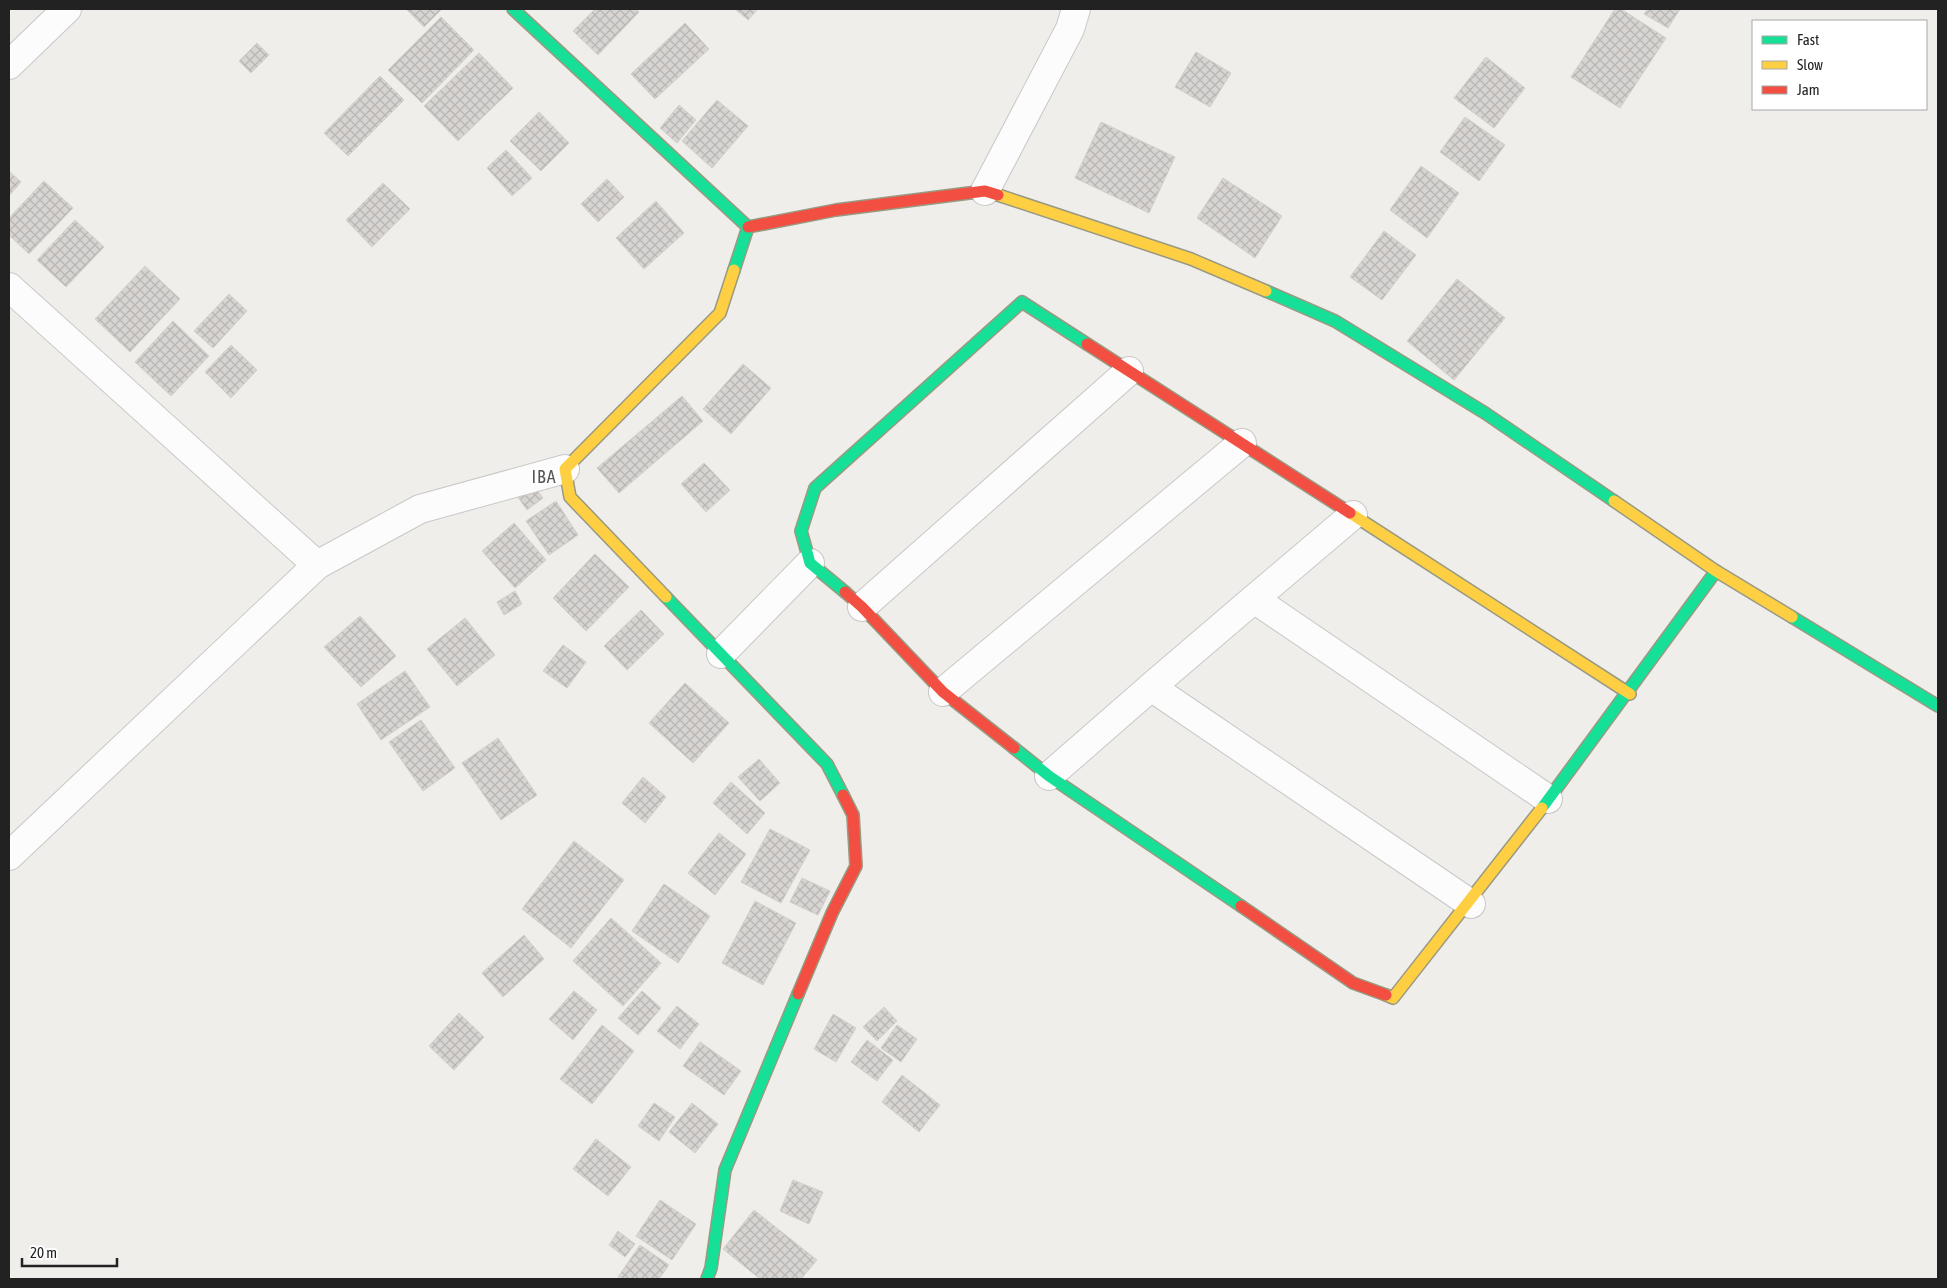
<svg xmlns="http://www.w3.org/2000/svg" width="1947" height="1288" viewBox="0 0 1947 1288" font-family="'Asap Condensed',sans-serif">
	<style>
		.building { fill: url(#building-cross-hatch); stroke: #d3d0cc }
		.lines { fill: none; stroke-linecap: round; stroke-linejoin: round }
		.street-casing { stroke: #c9c8c7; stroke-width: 30 }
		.fast-casing { stroke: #999a82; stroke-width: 14 }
		.slow-casing { stroke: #999a82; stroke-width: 14 }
		.jam-casing { stroke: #999a82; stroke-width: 14 }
		.street { stroke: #fdfcfc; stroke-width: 28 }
		.fast { stroke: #16e098; stroke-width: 11 }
		.slow { stroke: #ffcf43; stroke-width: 11 }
		.jam { stroke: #f24e42; stroke-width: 11 }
		.labels { text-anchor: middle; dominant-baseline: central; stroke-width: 4.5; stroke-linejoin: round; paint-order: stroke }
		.quarter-label { font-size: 18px; letter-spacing: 1px; fill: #555; stroke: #fff }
	</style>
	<defs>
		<pattern id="building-cross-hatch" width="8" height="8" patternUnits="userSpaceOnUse" patternTransform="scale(1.25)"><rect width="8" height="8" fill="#d7d4d2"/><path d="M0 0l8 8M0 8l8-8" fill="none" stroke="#b8b6b4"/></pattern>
	</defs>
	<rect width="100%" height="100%" fill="#f0eeeb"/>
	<g class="building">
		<path d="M406,9H442L424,27Z"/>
		<path d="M595,9H636L639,12L598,55L573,31Z"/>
		<path d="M735,9H758L748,20Z"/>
		<path d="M1615,9H1621L1666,38L1620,108L1571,77Z"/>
		<path d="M1647,9H1680L1668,28L1644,14Z"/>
		<path d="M441,17L474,50L422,103L388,70Z"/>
		<path d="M685,23L709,49L655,99L631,74Z"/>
		<path d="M257,43L269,55L251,73L239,61Z"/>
		<path d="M1196,52L1231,73L1210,107L1175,87Z"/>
		<path d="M479,53L513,88L458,141L424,106Z"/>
		<path d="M1486,57L1525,88L1494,128L1454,98Z"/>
		<path d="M380,76L404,100L348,156L324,133Z"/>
		<path d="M717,100L748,126L712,168L682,141Z"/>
		<path d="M679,105L696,120L677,143L660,128Z"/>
		<path d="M539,112L569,143L541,171L510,141Z"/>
		<path d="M1465,117L1505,145L1479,181L1440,152Z"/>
		<path d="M1101,122L1175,157L1149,213L1075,178Z"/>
		<path d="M506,150L532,178L512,196L487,168Z"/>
		<path d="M1421,166L1459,193L1427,238L1390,210Z"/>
		<path d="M9,171L21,182L9,196Z"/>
		<path d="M1223,178L1282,216L1255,258L1197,218Z"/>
		<path d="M607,179L624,197L598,222L581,204Z"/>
		<path d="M44,181L73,208L29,254L9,235V218Z"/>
		<path d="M383,183L410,209L372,247L346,220Z"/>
		<path d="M656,201L684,233L644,269L616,238Z"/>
		<path d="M75,220L104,247L66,287L37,260Z"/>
		<path d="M1384,231L1416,255L1382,300L1350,277Z"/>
		<path d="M145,266L180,299L130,352L95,319Z"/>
		<path d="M1457,279L1505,318L1454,380L1407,341Z"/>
		<path d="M229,294L247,311L213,348L194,331Z"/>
		<path d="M173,321L209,356L171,396L135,362Z"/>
		<path d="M231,345L257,370L231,398L205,372Z"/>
		<path d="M743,364L771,388L731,434L703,409Z"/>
		<path d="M682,396L703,421L619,493L597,468Z"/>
		<path d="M704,463L730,490L706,512L681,484Z"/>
		<path d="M534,486L543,498L527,510L518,497Z"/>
		<path d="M556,501L578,535L549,555L526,521Z"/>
		<path d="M514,523L546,560L515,588L482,551Z"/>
		<path d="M595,554L629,587L586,631L553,598Z"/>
		<path d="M515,591L522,604L504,615L497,602Z"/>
		<path d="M641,610L664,634L627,670L604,646Z"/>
		<path d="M360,616L396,656L361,687L324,647Z"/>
		<path d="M465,618L495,655L457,686L427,649Z"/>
		<path d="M563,645L586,662L567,688L543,671Z"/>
		<path d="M405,671L430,707L381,740L357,704Z"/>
		<path d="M685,683L729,723L693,763L649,723Z"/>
		<path d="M421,720L455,768L423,791L389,742Z"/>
		<path d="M498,738L537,795L501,820L462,763Z"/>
		<path d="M759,759L780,783L760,801L738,777Z"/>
		<path d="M643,777L666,797L645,823L622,803Z"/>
		<path d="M731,782L765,813L747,834L713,803Z"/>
		<path d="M770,829L810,850L781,903L741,882Z"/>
		<path d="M719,833L746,854L715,895L688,873Z"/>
		<path d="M574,841L624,880L571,948L522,909Z"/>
		<path d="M802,878L830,891L818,915L790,902Z"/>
		<path d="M664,884L710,916L678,963L632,931Z"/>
		<path d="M755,901L796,923L763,985L722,963Z"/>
		<path d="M611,918L661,963L623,1006L573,961Z"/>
		<path d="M524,935L544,959L503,997L482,973Z"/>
		<path d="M574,991L597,1010L573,1040L549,1019Z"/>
		<path d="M642,991L661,1008L638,1035L618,1018Z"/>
		<path d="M677,1006L699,1024L680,1049L657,1031Z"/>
		<path d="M884,1007L897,1021L877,1041L863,1027Z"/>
		<path d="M459,1013L484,1037L454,1070L429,1046Z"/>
		<path d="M833,1014L856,1028L836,1062L814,1049Z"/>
		<path d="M602,1025L634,1051L592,1104L560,1079Z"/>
		<path d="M897,1025L917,1039L901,1062L881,1048Z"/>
		<path d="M867,1040L893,1060L877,1081L851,1062Z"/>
		<path d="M700,1042L741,1071L724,1095L683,1066Z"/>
		<path d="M902,1075L940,1105L919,1132L882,1102Z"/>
		<path d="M654,1103L675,1117L659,1141L638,1126Z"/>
		<path d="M692,1103L718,1124L695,1153L669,1132Z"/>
		<path d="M596,1139L631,1167L608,1196L573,1169Z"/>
		<path d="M793,1180L823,1192L809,1224L780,1211Z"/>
		<path d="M660,1200L696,1224L672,1260L636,1236Z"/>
		<path d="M754,1210L817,1260L801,1279H760L723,1249Z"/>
		<path d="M618,1231L635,1244L625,1257L609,1245Z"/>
		<path d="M640,1245L669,1265L659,1279H622L618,1277Z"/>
	</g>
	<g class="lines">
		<defs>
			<g id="street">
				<path d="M9,65L67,9"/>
				<path d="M985,191L1070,29L1076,9"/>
				<path d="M9,287L317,565"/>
				<path d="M1254,599L1353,515"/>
				<path d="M862,607L1129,371"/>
				<path d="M721,654L810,563"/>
				<path d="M1151,687L1254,599L1548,799"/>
				<path d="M943,692L1242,443"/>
				<path d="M1049,776L1151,687L1471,904"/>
				<path d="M9,856L317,565L420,509L565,469"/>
			</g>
			<g id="fast">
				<path d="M513,9L748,227L734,270"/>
				<path d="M1266,291L1335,321L1485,413L1614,501"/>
				<path d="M845,592L810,563L801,531L815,488L1022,302L1087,344"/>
				<path d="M666,597L827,764L843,795"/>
				<path d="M1792,617L1938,706"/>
				<path d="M1014,748L1049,776L1241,906"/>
				<path d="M1542,808L1716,571"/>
				<path d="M707,1279L711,1268L725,1170L798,994"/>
			</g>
			<g id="slow">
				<path d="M998,195L1191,259L1266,291"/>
				<path d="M1614,501L1716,571L1792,617"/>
				<path d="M1350,513L1630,694"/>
				<path d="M666,597L570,497L565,469L720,313L734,270"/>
				<path d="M1386,995L1393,998L1542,808"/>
			</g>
			<g id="jam">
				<path d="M748,227L836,210L985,191L998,195"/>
				<path d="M1087,344L1350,513"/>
				<path d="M845,592L862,607L943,692L1014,748"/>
				<path d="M1241,906L1353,983L1386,995"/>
				<path d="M798,994L832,913L856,866L853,815L843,795"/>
			</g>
		</defs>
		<use href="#street" class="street-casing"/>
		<use href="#fast" class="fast-casing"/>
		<use href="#slow" class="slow-casing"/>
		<use href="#jam" class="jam-casing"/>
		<use href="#street" class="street"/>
		<use href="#fast" class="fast"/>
		<use href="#slow" class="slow"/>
		<use href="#jam" class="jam"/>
	</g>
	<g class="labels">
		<g class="quarter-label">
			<text x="544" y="476">IBA</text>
		</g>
	</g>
	<rect width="1947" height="1288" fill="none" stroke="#222222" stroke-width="20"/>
	<rect x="1752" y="20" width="175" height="90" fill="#ffffff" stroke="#a7a7a7"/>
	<rect x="1762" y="36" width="25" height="8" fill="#16e098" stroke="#a7a7a7"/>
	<text x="1797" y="45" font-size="15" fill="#222222">Fast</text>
	<rect x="1762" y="61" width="25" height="8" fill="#ffcf43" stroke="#a7a7a7"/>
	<text x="1797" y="70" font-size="15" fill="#222222">Slow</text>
	<rect x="1762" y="86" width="25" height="8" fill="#f24e42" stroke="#a7a7a7"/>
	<text x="1797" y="95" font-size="15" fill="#222222">Jam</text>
	<path d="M22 1258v8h95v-8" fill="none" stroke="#222222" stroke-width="2.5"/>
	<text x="30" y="1258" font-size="15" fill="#222222" stroke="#ffffff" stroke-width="4" paint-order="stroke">20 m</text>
</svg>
